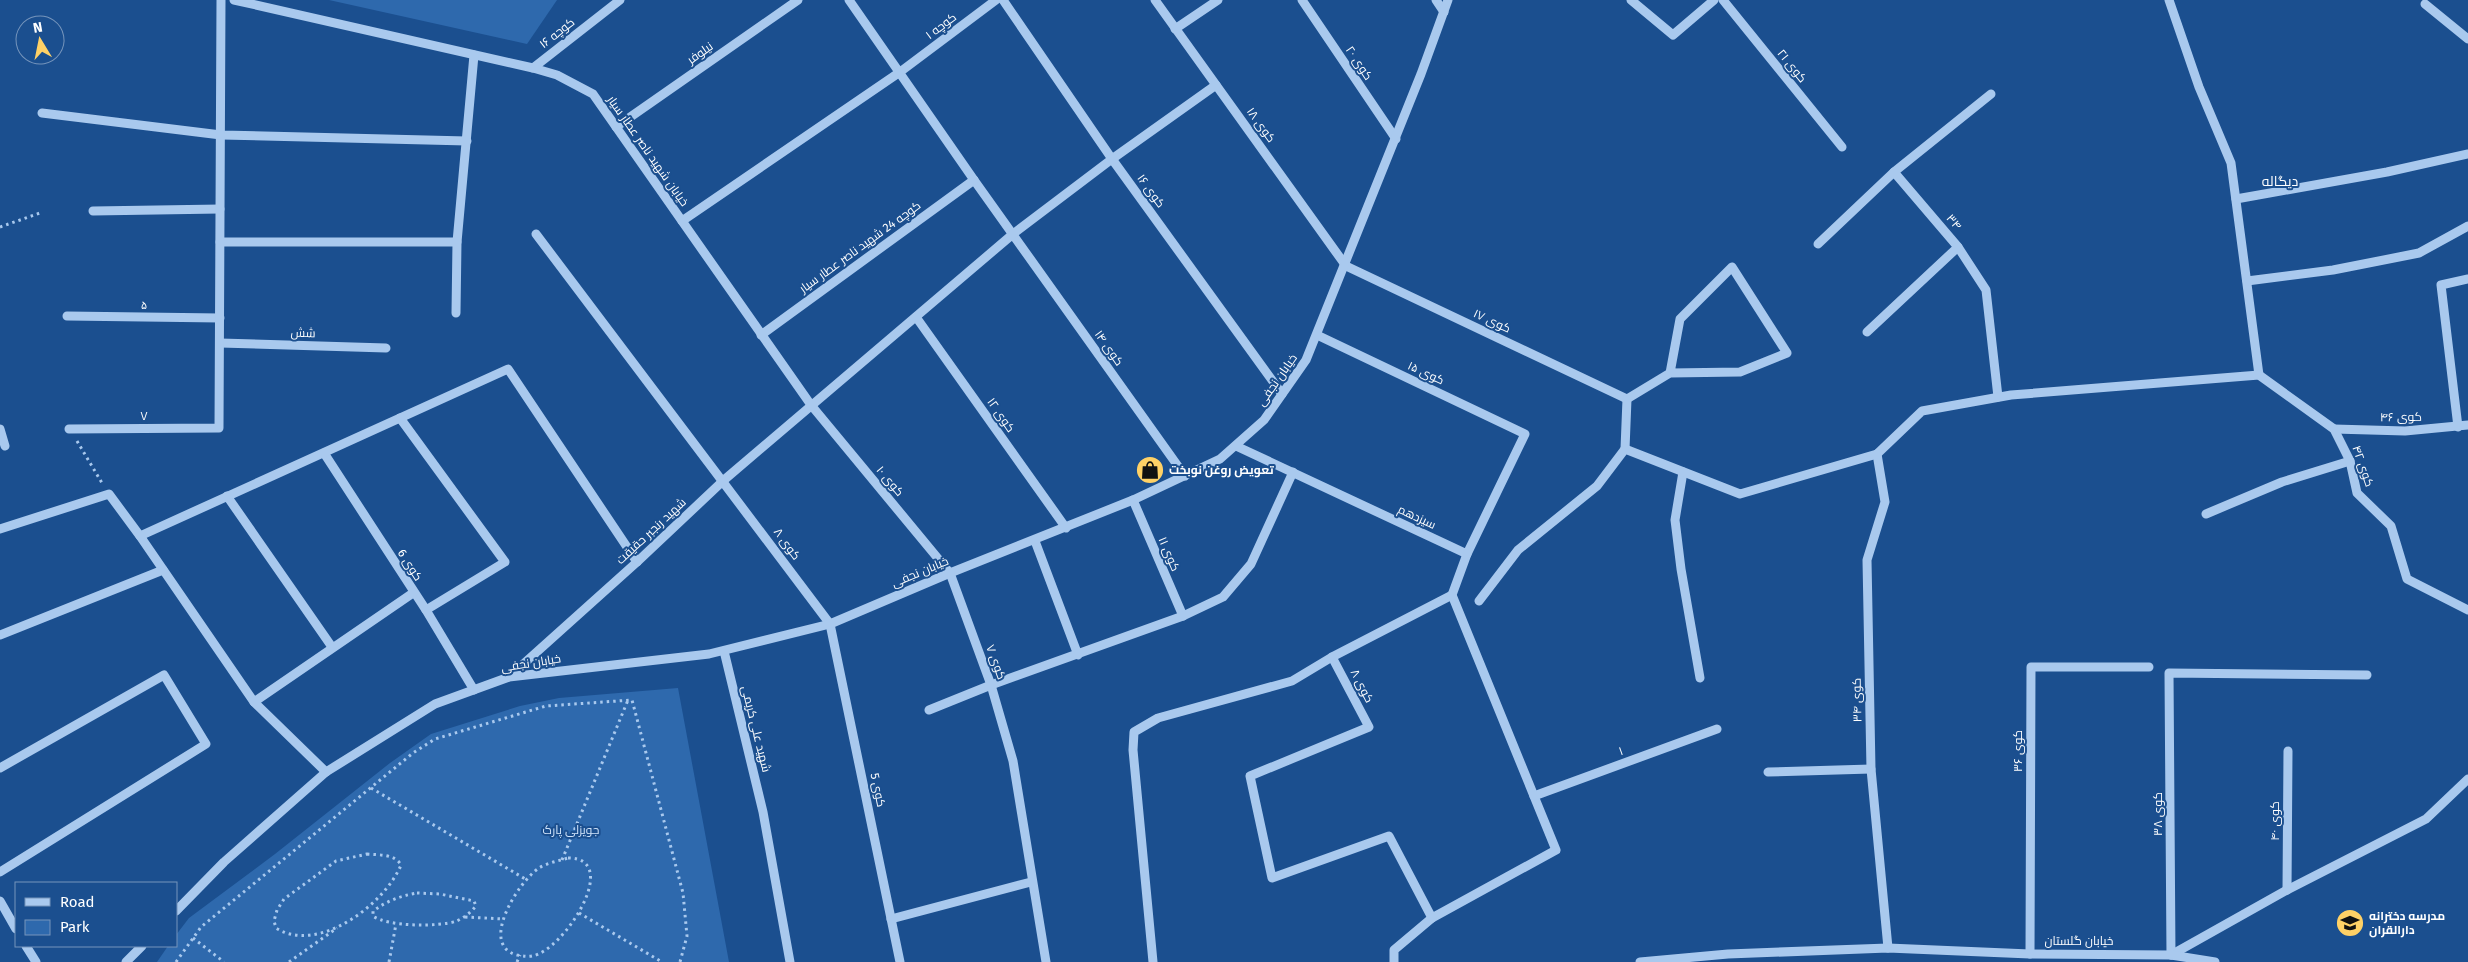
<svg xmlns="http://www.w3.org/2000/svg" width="2468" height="962" viewBox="0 0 2468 962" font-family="'Fira Sans',Cairo,sans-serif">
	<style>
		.green { fill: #2e69ad }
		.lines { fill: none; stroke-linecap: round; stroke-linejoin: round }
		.path { stroke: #a9c9ee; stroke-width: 3; stroke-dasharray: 2.5 4; stroke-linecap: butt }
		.minor { stroke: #a9c9ee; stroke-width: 9 }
		.labels { text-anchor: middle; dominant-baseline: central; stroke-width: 4; stroke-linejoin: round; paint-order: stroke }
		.street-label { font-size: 12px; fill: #fff; stroke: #1b4f8f }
		.poi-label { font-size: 12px; font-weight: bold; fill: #fff; stroke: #1b4f8f; text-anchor: start }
		.park-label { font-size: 12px; fill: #cfe3fa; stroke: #1b4f8f }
		.neighbourhood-label { font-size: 14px; fill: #fff; stroke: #1b4f8f }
	</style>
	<rect width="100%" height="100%" fill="#1b4f8f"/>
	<g class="green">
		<path d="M329,0H557L527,44Z"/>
		<path d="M678,688L729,962H157L168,946H176V935L189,918L275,854L390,763L431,734L520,706L559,698Z"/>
	</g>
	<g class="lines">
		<g class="path">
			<path d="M0,227L40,213"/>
			<path d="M77,441L102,483"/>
			<path d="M371,788L527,880"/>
			<path d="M367,854C379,855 395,854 401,865C385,904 318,955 276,928L274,921L277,910L284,899L336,861Z"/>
			<path d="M568,858C623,858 564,951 532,956C527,957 523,956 517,955C478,945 519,881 539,868C547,863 558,861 568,858Z"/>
			<path d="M562,860L628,700"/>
			<path d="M417,893L440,894L474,901L476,906C470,913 465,917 457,921C440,927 388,927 373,916V911C387,901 400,896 417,893Z"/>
			<path d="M579,913L662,962"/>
			<path d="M465,917L504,919"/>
			<path d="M193,938L224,962"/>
			<path d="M176,962L201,927L413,753L435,739L546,706L632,700L683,893L687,936L680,962"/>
			<path d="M289,962L337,928"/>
			<path d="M389,962L396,924"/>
			<path d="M517,962L520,955"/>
		</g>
		<g class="minor">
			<path d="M234,0L533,68L557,75L593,94L811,405L950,573L991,685L1013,761L1046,962"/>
			<path d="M849,0L974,180L1185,476"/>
			<path d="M1003,0L1112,159L1282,394"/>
			<path d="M1155,0L1346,266L1627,399"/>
			<path d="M1302,0L1396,139"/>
			<path d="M1436,0L1444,12"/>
			<path d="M1631,0L1673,35L1714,0"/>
			<path d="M1723,0L1842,147"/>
			<path d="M2169,0L2199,87L2231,163L2259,375"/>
			<path d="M2425,4L2468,39"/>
			<path d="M1175,29L1218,0"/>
			<path d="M533,68L620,0"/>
			<path d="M42,113L221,135L467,141"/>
			<path d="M616,127L798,0"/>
			<path d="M1894,172L1991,94"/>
			<path d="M2236,199L2387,172L2468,154"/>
			<path d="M93,211L220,209"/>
			<path d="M682,221L900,72L996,0"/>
			<path d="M536,234L830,624L900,962"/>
			<path d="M220,242H457"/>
			<path d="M1818,244L1894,172L1958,247L1986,290L1998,397"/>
			<path d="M2247,281L2333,270L2419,253L2468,226"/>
			<path d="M456,313L457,242L474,55"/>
			<path d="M67,316L220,318"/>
			<path d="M916,317L1066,528"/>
			<path d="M1867,332L1958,247"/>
			<path d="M761,335L974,180"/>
			<path d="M220,343L386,348"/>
			<path d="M1627,399L1670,373L1740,372L1787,353L1732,267L1680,319L1670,373"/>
			<path d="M400,418L505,562L426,610"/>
			<path d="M2458,427L2441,285L2468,279"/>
			<path d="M0,429L5,446"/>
			<path d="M69,429L219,428L221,0"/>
			<path d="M2334,429L2405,431L2468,425"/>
			<path d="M1236,446L1467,554L1525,434L1317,335"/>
			<path d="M1625,449L1627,399"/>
			<path d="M324,453L426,610L474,690"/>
			<path d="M1877,454L1885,502L1867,560L1871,769L1888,948"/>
			<path d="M1683,472L1675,520L1681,569L1700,678"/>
			<path d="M227,496L332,647"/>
			<path d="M1133,500L1183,616"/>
			<path d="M2206,514L2282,482L2350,461"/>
			<path d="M0,529L109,494L140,536L254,702L326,772"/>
			<path d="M140,536L508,369L637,562"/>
			<path d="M1035,541L1078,655"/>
			<path d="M1479,601L1518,550L1597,486L1625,449L1740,494L1877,454L1922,411L2011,395L2259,375L2334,429L2350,461L2357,493L2391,526L2407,579L2468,610"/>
			<path d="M0,635L163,570"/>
			<path d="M724,651L763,812L790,962"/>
			<path d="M1332,657L1369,727L1250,776L1272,878L1389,836L1432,918L1556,850L1452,595L1467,554"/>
			<path d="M509,677L637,562L724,480L1013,234L1112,159L1216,85"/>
			<path d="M254,702L413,593"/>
			<path d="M929,710L991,685L1183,616L1223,597L1251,564L1293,472"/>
			<path d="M0,768L164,675L206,744L0,872"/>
			<path d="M1768,772L1871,769"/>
			<path d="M1534,796L1717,729"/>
			<path d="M2287,890L2288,751"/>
			<path d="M0,901L16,929"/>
			<path d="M176,911L224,862L326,772L435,704L509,677L709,654L830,624L950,573L1133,500L1220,459L1264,420L1306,360L1421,74L1448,0"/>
			<path d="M891,919L1031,882"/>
			<path d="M26,946L36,962"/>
			<path d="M2030,954L2031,667H2149"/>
			<path d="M2171,955L2169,673L2367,675"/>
			<path d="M2171,955L2287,890L2426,819L2468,779"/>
			<path d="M126,962L142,946"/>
			<path d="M1153,962L1133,750L1134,732L1158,718L1292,681L1332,657L1452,595"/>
			<path d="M1394,962V950L1432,918"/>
			<path d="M1640,962L1728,954L1888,948L2030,954L2171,955L2215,962"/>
		</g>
	</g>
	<defs>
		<symbol id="shop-disc" viewBox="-11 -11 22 22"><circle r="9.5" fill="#ffd166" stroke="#1b4f8f"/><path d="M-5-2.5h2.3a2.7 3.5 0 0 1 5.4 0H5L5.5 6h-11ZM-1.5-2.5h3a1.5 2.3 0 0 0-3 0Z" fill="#111"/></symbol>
		<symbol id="school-disc" viewBox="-11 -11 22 22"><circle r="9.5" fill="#ffd166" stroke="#1b4f8f"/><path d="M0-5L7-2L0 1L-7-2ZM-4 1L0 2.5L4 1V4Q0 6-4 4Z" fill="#111"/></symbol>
	</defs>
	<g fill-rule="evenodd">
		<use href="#shop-disc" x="1134" y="454" width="32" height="32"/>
		<use href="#school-disc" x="2334" y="907" width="32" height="32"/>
	</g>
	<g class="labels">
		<g class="street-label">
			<text transform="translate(941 26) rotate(-37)">کوچه ۱</text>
			<text transform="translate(557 33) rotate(-38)">کوچه ۱۶</text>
			<text transform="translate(700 53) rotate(-35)">نیلوفر</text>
			<text transform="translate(1359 63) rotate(56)">کوی ۲۰</text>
			<text transform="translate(1792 66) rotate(51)">کوی ۲۱</text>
			<text transform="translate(1261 125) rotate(54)">کوی ۱۸</text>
			<text transform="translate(648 151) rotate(55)">خیابان شهید ناصر عطار سیار</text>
			<text transform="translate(1151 191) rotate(54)">کوی ۱۶</text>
			<text transform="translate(1954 222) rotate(49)">۳۴</text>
			<text transform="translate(860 247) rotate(-36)">کوچه 24 شهید ناصر عطار سیار</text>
			<text transform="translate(144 305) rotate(1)">۵</text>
			<text transform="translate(1492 321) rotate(25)">کوی ۱۷</text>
			<text transform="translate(303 333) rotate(2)">شش</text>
			<text transform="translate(1109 348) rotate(55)">کوی ۱۴</text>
			<text transform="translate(1426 373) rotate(25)">کوی ۱۵</text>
			<text transform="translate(1277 380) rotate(-55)">خیابان نجفی</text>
			<text transform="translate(1001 415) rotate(55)">کوی ۱۲</text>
			<text x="144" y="416">۷</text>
			<text transform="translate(2401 417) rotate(-1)">کوی ۴۶</text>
			<text transform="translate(2363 466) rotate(71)">کوی ۴۲</text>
			<text transform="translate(890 481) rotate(50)">کوی ۱۰</text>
			<text transform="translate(1417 517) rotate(25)">سیزدهم</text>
			<text transform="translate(651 531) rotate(-43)">شهید رنجبر حقیقت</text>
			<text transform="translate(787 544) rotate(54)">کوی ۸</text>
			<text transform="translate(1169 554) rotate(67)">کوی ۱۱</text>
			<text transform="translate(410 565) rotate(57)">کوی 6</text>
			<text transform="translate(920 572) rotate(-23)">خیابان نجفی</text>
			<text transform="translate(996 662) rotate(70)">کوی ۷</text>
			<text transform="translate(531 663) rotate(-9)">خیابان نجفی</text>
			<text transform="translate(1362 686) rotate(63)">کوی ۸</text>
			<text transform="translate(1857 700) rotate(-91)">کوی ۳۴</text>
			<text transform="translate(756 729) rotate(76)">شهید علی کریمی</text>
			<text transform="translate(1621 751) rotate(-20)">۱</text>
			<text transform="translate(2018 751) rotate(-90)">کوی ۳۶</text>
			<text transform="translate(878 790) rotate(78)">کوی 5</text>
			<text transform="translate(2158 814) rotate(-90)">کوی ۳۸</text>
			<text transform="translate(2275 821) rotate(-90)">کوی ۴۰</text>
			<text x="2079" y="941">خیابان گلستان</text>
		</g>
		<g class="poi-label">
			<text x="1169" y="470">تعویض روغن نوبخت</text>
			<text x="2369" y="916">مدرسه دخترانه<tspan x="2369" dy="14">دارالقران</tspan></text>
		</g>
		<g class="park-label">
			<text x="571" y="830">جویزلی پارک</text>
		</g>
		<g class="neighbourhood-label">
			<text x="2280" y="181">دیگاله</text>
		</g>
	</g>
	<rect x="15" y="882" width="162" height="65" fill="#1b4f8f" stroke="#7695bc"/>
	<rect x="25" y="898" width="25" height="8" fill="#a9c9ee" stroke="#7695bc"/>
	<text x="60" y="907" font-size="15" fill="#ffffff">Road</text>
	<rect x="25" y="920" width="25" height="15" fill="#2e69ad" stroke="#7695bc"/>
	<text x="60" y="932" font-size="15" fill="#ffffff">Park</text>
	<g transform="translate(40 40) rotate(350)"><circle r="24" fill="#1b4f8f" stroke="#7695bc"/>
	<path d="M0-4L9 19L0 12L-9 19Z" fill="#ffd166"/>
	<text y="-8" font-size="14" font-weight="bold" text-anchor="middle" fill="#ffffff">N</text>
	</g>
</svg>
